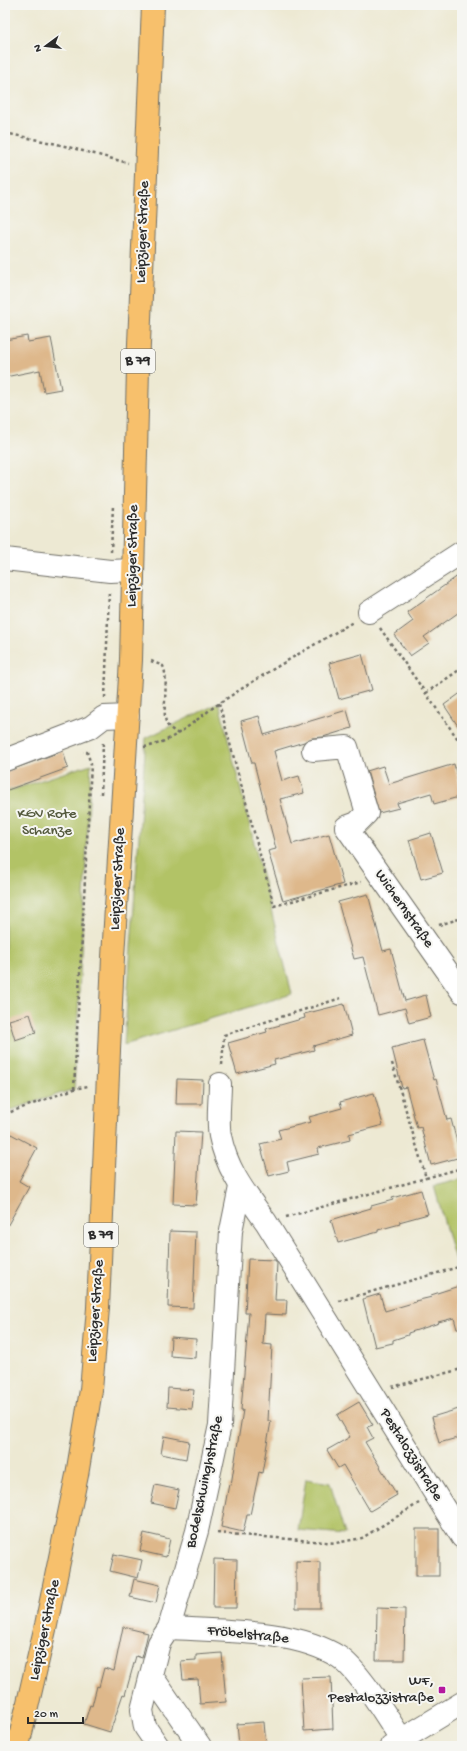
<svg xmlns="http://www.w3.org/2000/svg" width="467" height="1751" viewBox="0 0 467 1751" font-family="'Gochi Hand',sans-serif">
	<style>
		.green { fill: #b2c366; stroke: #6e7748 }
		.building { fill: #deb88b }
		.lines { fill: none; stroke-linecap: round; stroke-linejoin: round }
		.minor-casing { stroke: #6f6e66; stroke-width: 24 }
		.major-casing { stroke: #6f6e66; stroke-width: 24 }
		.path { stroke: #6f6e66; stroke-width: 2.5; stroke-dasharray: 3 3; stroke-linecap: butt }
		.minor { stroke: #fff; stroke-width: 22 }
		.major { stroke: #f7c06c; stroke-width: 22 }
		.poi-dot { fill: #b5179e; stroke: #f6f6f2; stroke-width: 1.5 }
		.labels { text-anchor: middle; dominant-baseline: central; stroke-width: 4; stroke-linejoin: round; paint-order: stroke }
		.shield { fill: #f6f6f2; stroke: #686867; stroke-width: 1 }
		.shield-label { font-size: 14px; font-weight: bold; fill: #2b2b2b }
		.street-label { font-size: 15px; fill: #2b2b2b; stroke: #f6f6f2 }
		.park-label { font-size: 15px; fill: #54593d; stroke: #f6f6f2 }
		.poi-label { font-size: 15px; fill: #2b2b2b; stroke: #f6f6f2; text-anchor: end }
	</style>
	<rect width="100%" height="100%" fill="#f6f6f2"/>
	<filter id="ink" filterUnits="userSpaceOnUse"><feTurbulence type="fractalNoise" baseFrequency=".025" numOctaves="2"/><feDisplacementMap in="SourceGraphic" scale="8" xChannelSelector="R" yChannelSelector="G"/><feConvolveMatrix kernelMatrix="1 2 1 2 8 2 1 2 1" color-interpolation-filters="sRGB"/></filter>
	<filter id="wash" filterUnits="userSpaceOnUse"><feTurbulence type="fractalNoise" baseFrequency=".012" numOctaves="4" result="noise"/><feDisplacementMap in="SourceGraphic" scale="16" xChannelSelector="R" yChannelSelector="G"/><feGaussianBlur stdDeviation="0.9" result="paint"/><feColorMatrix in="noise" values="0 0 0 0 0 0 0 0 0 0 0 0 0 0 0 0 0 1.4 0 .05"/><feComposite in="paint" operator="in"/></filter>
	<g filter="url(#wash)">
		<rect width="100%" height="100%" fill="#ede9d3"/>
		<g class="green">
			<path d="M219,703L292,994L124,1045L146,738Z"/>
			<path d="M91,764L74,1089L5,1112V792Z"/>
			<path d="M462,1179V1258L455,1260L434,1186Z"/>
			<path d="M306,1479L330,1483L345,1534L298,1530Z"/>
		</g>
		<g id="blocks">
			<g class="building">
				<path d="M27,336L28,342L51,338L61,389L44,392L40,370L5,377V340Z"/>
				<path d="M462,573V610L424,637L429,643L410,656L394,635L413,621L407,612Z"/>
				<path d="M362,654L372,690L339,699L329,663Z"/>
				<path d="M462,692V732L444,705Z"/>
				<path d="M347,710L352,728L323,737L312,738L304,742L274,751L282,781L299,776L304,793L280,799L292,844L329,834L343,884L283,901L268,851L276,849L254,763H252L241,721L259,716L264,735Z"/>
				<path d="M63,751L68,768L5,791V772Z"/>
				<path d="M454,764L462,796L434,804L431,793L397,803L399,808L379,813L367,771L383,766L389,784Z"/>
				<path d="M431,833L443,873L421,879L409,840Z"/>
				<path d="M368,894L383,951L391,949L405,1001L426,995L431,1017L409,1023L405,1008L378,1015L363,957L354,959L338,902Z"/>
				<path d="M344,1004L352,1035L313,1046L314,1050L274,1060L275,1064L237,1074L228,1043L267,1032L266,1029L305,1018L304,1014Z"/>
				<path d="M30,1014L36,1033L15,1040L9,1020Z"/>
				<path d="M423,1040L434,1080L436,1079L447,1120L451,1119L461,1157L431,1165L421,1127L417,1128L406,1087L402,1088L392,1048Z"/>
				<path d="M177,1079L203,1080L202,1104H176Z"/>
				<path d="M374,1093L383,1125L349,1134L350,1140L318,1148L319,1154L287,1162L289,1171L269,1176L260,1144L281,1139L278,1130L311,1122L309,1117L342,1108L340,1102Z"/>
				<path d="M176,1131L201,1132L196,1205L173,1204Z"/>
				<path d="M11,1134L37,1148L19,1181L29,1187L5,1230V1145Z"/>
				<path d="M421,1190L428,1214L399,1222L400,1224L378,1230V1232L338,1243L331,1220L371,1208V1206L393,1200L392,1198Z"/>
				<path d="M170,1231L196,1232L193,1308L168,1307Z"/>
				<path d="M248,1259L275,1260L277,1263L275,1300H287L286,1315L265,1314L263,1344L272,1345L268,1421H271L262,1473L259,1472L250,1515H247L243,1532L221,1527L229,1484L231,1485L243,1410H241L249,1313H245Z"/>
				<path d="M462,1285V1328L457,1329L454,1318L438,1322L439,1323L408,1333V1335L393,1340V1343L375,1347L363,1299L380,1294L385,1311L416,1302L415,1301L432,1297L431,1295Z"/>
				<path d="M171,1337L196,1339L195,1358L170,1356Z"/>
				<path d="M168,1388L194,1390L192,1409L167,1407Z"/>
				<path d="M359,1402L373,1425L367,1427L373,1438L365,1442L397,1495L370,1511L343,1465L338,1468L327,1450L350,1437L337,1415Z"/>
				<path d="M462,1408V1435L456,1437L457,1438L439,1443L432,1417Z"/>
				<path d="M164,1436L189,1441L186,1459L161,1454Z"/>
				<path d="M155,1485L179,1490L175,1508L151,1503Z"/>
				<rect x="416" y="1529" width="23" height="47"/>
				<path d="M144,1533L170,1539L166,1557L140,1551Z"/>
				<path d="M114,1554L142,1560L138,1578L110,1571Z"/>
				<path d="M214,1559L237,1560L236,1608H213Z"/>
				<path d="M296,1561L320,1562V1608H296Z"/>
				<path d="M134,1579L160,1585L156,1603L130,1597Z"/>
				<path d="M377,1608L405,1609L404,1660H376Z"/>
				<path d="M123,1627L148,1633L142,1658L136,1656L125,1695L123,1694L110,1732L84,1724L90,1705L92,1706L97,1686L99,1687L104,1668L114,1671Z"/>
				<path d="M222,1653L226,1702L200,1704L198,1679L183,1680L181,1661L196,1660V1655Z"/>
				<path d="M331,1677L333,1729L304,1731L301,1678Z"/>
				<path d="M264,1722L266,1746H239L237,1724Z"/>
			</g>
		</g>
	</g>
	<g filter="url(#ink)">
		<use href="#blocks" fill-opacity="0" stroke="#6f6e66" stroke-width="1"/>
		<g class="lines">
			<defs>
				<g id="minor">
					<path d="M5,559L110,571L133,570"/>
					<path d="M369,612L462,552"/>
					<path d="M313,750L347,747L367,813L357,823L346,827L462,992"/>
					<path d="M5,760L91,727L104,717L128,716"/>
					<path d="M220,1084C220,1100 217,1120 220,1136C227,1171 246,1194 266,1222L462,1537"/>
					<path d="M169,1628C220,1631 296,1629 339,1657C360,1671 387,1718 402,1740"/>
					<path d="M151,1675L200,1746"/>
					<path d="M158,1746L145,1727L142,1710L159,1643L169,1628L197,1531L220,1425L231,1231L240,1187"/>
					<path d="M391,1746L462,1703"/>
				</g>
				<path id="major" d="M18,1746L46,1625L77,1475L91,1390L98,1308L113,957L131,660L138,368L153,5"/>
			</defs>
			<use href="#minor" class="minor-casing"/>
			<use href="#major" class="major-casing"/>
			<g class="path">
				<path d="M5,133L57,144L128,163"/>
				<path d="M111,552L113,505"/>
				<path d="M380,628L462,745"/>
				<path d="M151,661L163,666C170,681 160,716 168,726C170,729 175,731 178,734"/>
				<path d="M426,693L462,668"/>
				<path d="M105,698L109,591"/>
				<path d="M219,703L274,906L361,882"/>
				<path d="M144,747C174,743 195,719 220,703C263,674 309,648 353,622"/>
				<path d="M101,794L103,743"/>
				<path d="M439,925L462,918"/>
				<path d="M392,1063L426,1178L462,1168"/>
				<path d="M222,1065L224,1035L341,998"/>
				<path d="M74,1089L91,764L87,752H83"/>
				<path d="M5,1114L74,1089L88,1086"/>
				<path d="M286,1217L426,1178"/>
				<path d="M339,1301L462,1266"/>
				<path d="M392,1387L462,1369"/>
				<path d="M217,1533L336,1543L362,1538L419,1503"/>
			</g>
			<use href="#minor" class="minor"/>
			<use href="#major" class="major"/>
		</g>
	</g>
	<rect class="poi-dot" x="438" y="1686" width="8" height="8" rx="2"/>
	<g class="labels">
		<g class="shield">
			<rect x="121" y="349" width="34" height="24" rx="3"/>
			<rect x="84" y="1223" width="34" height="24" rx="3"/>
		</g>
		<g class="shield-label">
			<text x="138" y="361">B 79</text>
			<text x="101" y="1235">B 79</text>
		</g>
		<g class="street-label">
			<text transform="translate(143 232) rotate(-88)">Leipziger Straße</text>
			<text transform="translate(133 556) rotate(-89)">Leipziger Straße</text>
			<text transform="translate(118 879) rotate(-87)">Leipziger Straße</text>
			<text transform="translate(404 909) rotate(55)">Wichernstraße</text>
			<text transform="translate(96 1311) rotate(-86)">Leipziger Straße</text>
			<text transform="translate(411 1455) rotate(58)">Pestalozzistraße</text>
			<text transform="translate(205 1482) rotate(-78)">Bodelschwinghstraße</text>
			<text transform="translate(45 1630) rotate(-78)">Leipziger Straße</text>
			<text transform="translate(248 1635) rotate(6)">Fröbelstraße</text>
		</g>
		<g class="park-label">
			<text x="47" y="814">KGV Rote<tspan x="47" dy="17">Schanze</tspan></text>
		</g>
		<g class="poi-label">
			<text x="434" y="1681">WF,<tspan x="434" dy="17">Pestalozzistraße</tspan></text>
		</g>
	</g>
	<rect width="467" height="1751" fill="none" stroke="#f6f6f2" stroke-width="20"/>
	<g transform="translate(46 46) rotate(255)" stroke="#f6f6f2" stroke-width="3" paint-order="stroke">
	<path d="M0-3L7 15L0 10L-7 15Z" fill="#2b2b2b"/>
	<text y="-6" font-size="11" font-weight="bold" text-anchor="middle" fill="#2b2b2b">N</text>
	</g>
	<path d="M28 1717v6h55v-6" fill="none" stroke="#2b2b2b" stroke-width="2"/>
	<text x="34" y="1717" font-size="12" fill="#2b2b2b" stroke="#f6f6f2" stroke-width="3" paint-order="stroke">20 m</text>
</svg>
